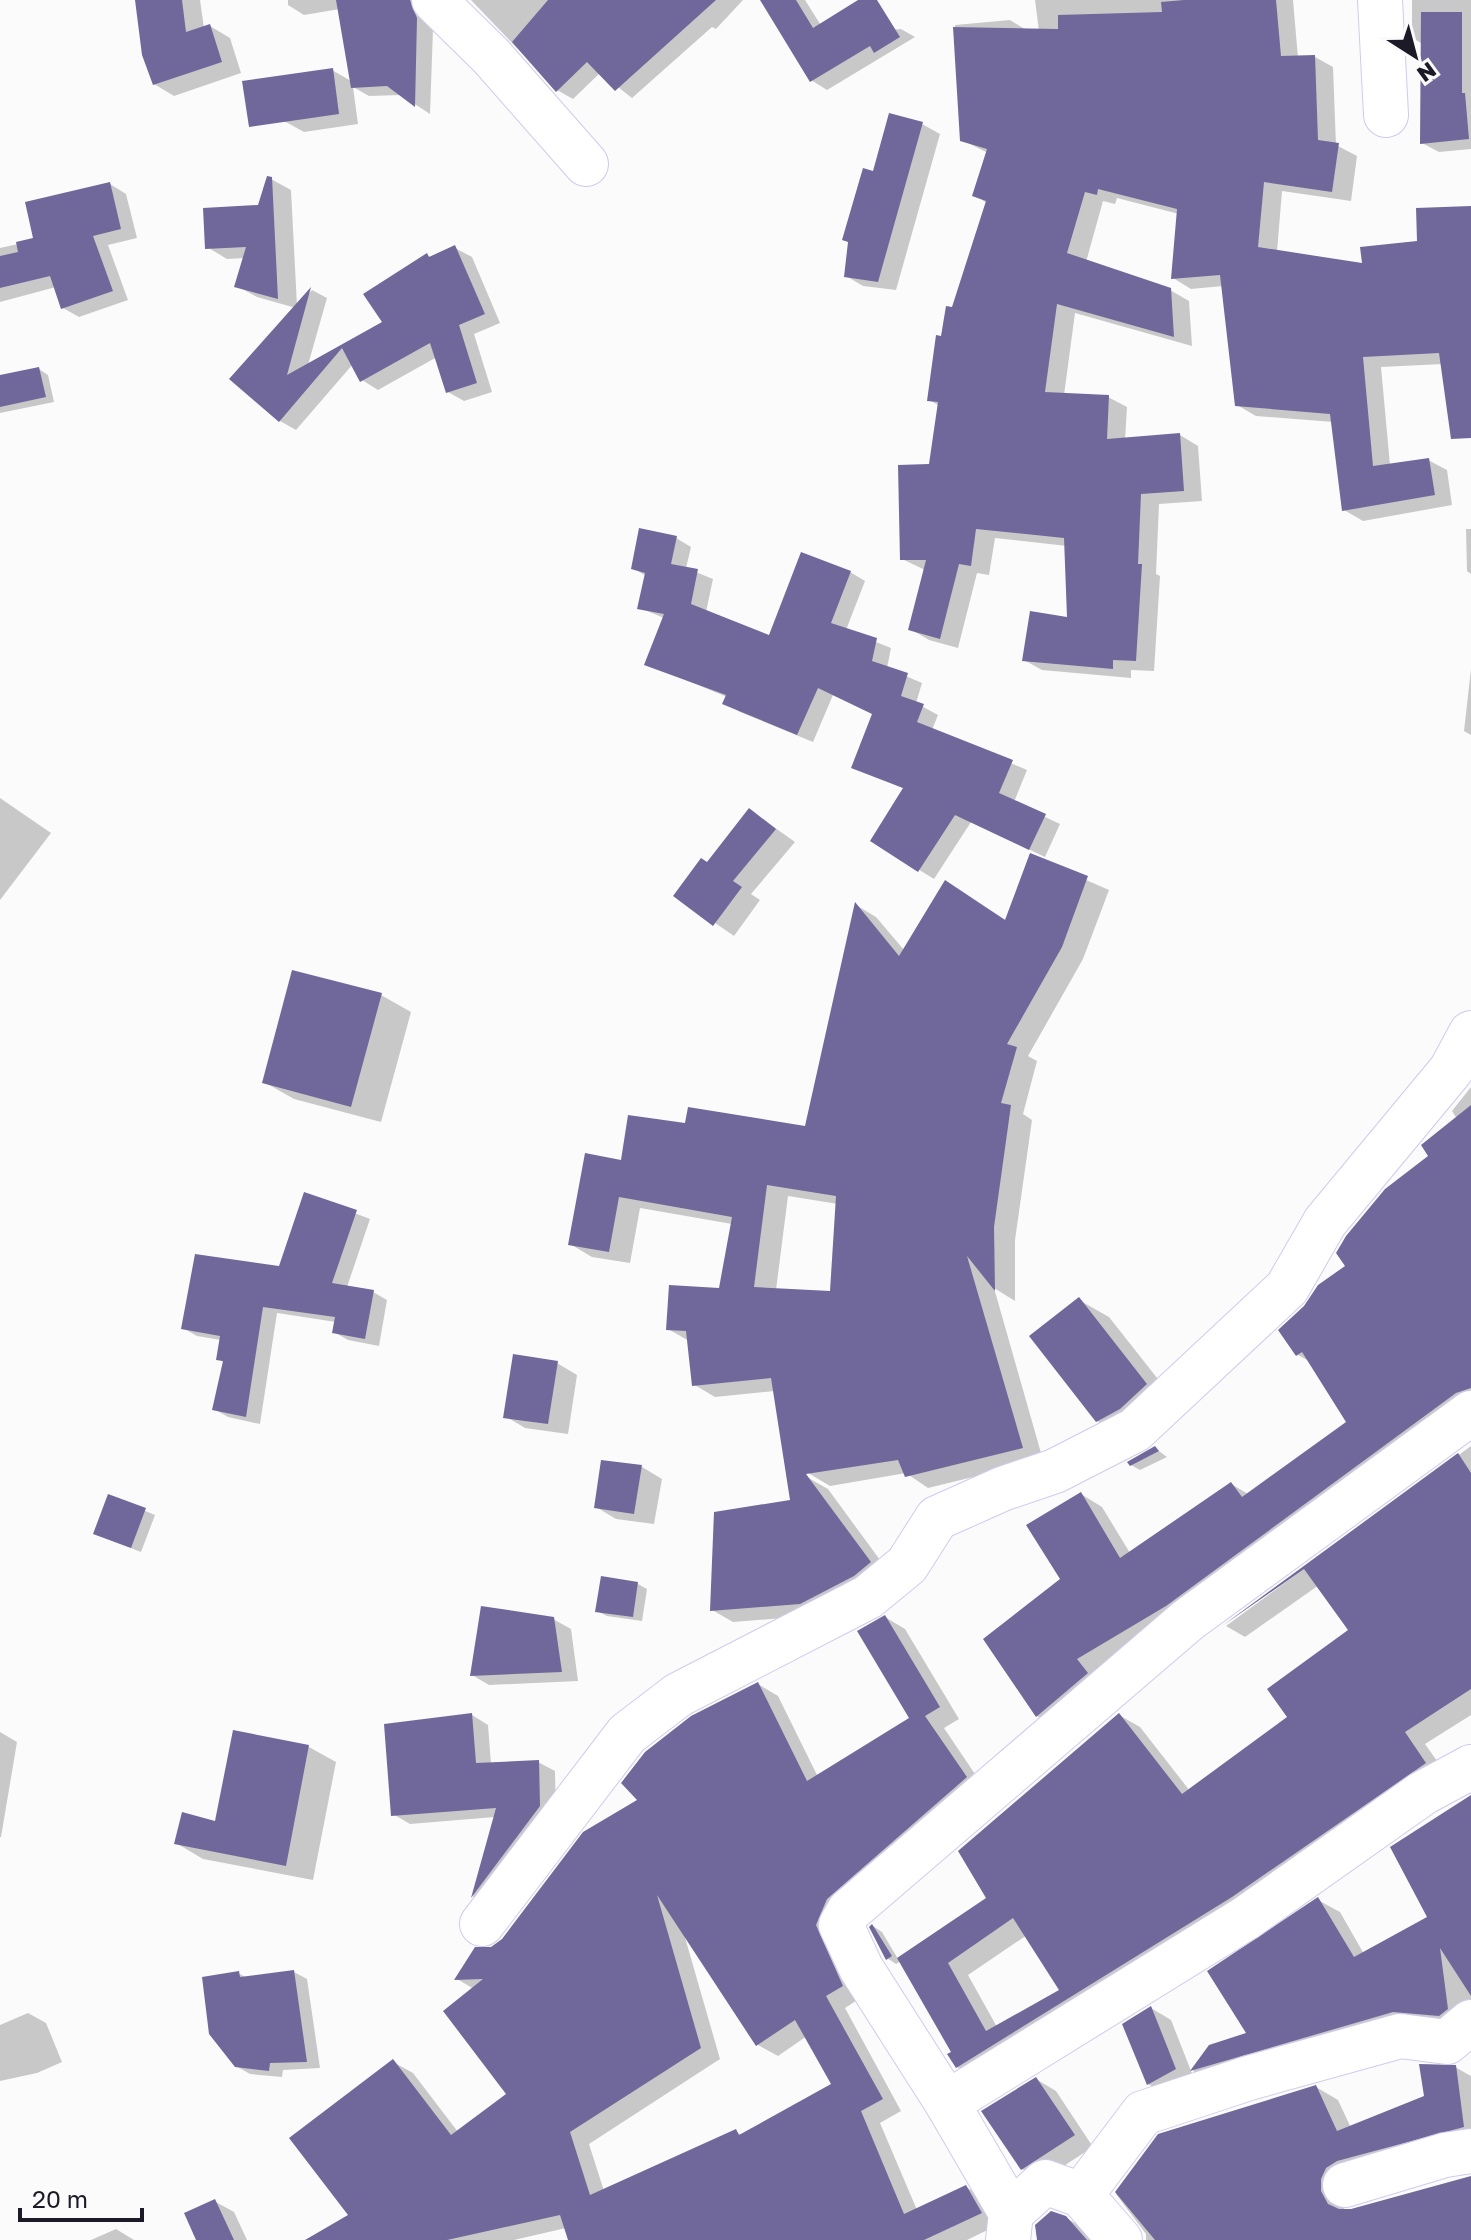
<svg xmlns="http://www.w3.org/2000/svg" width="1471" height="2240" viewBox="0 0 1471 2240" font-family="'Golos Text',sans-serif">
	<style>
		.shadow { fill: #0003; fill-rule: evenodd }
		.building { fill: #70689a; fill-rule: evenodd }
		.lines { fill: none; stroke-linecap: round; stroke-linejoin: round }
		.minor-casing { stroke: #cfcbee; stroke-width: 46 }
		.minor { stroke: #fff; stroke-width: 44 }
	</style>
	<rect width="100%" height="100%" fill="#fbfbfb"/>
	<g class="shadow">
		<path d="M137,0H200L204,28L210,26L230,38L241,73L174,96L154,84Z"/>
		<path d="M288,0H428L433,29L430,114L401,95L369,96L353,87L358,124L304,132L284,121L332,70L351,81L340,9L304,15L288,5Z"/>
		<path d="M471,0H743L716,29L712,27L632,98L600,73L573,99L557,90Z"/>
		<path d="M763,0H805L827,35L901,29L915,37L827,90L811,80Z"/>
		<path d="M1035,0H1293L1298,58L1315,57L1333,67L1336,145L1357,156L1351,201L1282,191L1277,252L1364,266L1419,243L1471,208V427L1443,364L1381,367L1390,465L1428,460L1447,470L1452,505L1363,521L1344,510L1333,422L1256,416L1237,405L1223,286L1191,289L1173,278L1179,214L1117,198L1115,204L1103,201L1086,262L1170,290L1189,301L1192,346L1075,313L1064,395L1108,397L1127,407L1125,440L1180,435L1198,446L1202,501L1159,504L1156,574L1160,576L1154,671L1131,670V678L1042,670L1024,660L1069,620L1067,546L995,538L989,575L977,573L958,648L929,640L910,629L925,570L902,559L931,466L940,406L929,400L943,338L987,203L974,195L988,153L962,140L955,25L1010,20L1028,31L1042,55Z"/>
		<path d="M1412,0H1471V149L1439,152L1422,143L1423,44L1412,38Z"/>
		<path d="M922,124L940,134L896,290L863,286L846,276Z"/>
		<path d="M271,179L291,190L297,306L312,290L327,298L308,365L385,323L427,255L432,258L455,248L472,257L500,323L474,334L492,392L464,401L448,392L437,357L378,390L362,380L353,364L296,430L280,421L296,308L257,297L237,286L245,258L227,259L207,247L260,207Z"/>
		<path d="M110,184L126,194L137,238L108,245L128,300L79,317L63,308L56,287L0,302V248L36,240Z"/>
		<path d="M39,369L48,375L54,402L0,413V377Z"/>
		<path d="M1466,529H1471V574L1467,571Z"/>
		<path d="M676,538L691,547L686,568L713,579L706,612L770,637L850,572L865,581L846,630L891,648L887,668L922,683L916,703L938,715L932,730L1027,770L1014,802L1060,824L1045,857L971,822L934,879L872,841L905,789L853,767L874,714L833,695L813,742L740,712L725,703L727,697L647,664L664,618L640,608L646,576L633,568Z"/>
		<path d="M1471,669V735L1464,731Z"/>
		<path d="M0,798L51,833L0,900Z"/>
		<path d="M750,810L795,842L751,894L760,900L734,936L676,896L708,864Z"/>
		<path d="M1031,856L1109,890L1083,959L1028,1056L1037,1061L1023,1114L1032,1120L1015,1240V1301L994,1288L1043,1460L928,1488L906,1473L830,1486L805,1471V1476L828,1489L891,1575L822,1615L733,1622L712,1610L792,1502L775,1391L715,1397L693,1384L689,1341L668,1329L720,1290L732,1224L640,1208L630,1263L592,1257L570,1244L623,1162L687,1125L807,1128L856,905L876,917L904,950L946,882L1007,921ZM788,1196L838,1204L832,1293L776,1290Z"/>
		<path d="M294,972L381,995L411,1012L381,1122L294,1099L264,1082Z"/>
		<path d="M1471,1087V1410L1059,1728L1037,1716L985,1639L1062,1579L1081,1494L1102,1507L1130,1553L1231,1484L1250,1495L1349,1423L1309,1361L1298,1355L1348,1266L1457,1119L1452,1111Z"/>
		<path d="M305,1194L370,1219L347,1287L373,1292L387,1300L379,1346L348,1340L334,1332L336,1322L277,1313L260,1424L228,1417L214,1409L225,1363L218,1359L221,1340L197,1336L183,1328L280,1268Z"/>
		<path d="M1079,1300L1109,1317L1176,1402L1127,1438L1097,1421Z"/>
		<path d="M557,1363L577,1375L568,1434L525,1428L505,1416Z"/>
		<path d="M1471,1446V1715L1425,1744L1447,1775L979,2079L957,2067L954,2052L901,1961L896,1964L887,1958L873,1926L882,1932L898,1959L989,1899L1119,1715L1140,1727L1190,1791L1289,1717L1351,1631L1319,1585L1245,1637L1226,1626ZM1027,1935L1062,1990L997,2027L968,1975Z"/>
		<path d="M1155,1448L1167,1457L1140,1470L1131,1465Z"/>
		<path d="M603,1462L642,1467L662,1479L654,1524L616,1519L596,1507Z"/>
		<path d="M109,1496L155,1515L141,1552L105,1538Z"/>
		<path d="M638,1584L647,1589L642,1621L607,1616L597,1611Z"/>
		<path d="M885,1617L905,1629L959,1719L944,1728L985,1789L853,1903L862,1997L845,2008L901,2111L880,2123L917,2210L966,2187L986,2199L1000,2224L967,2240H570L566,2228L514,2240H366L393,2062L413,2073L458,2132L509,2095L474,1989L457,1979L503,1941L758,1684L778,1696L818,1777L912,1719ZM684,1934L758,2045L778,2056L807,2036L834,2085L742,2135L736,2132L604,2191L589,2144L720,2059Z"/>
		<path d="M553,1619L571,1629L578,1681L489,1685L472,1675Z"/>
		<path d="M472,1715L488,1725L491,1764L538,1762L555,1771L556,1816L488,1905L473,1897L495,1817L410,1824L393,1814Z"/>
		<path d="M0,1732L17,1742L1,1837H0Z"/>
		<path d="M309,1747L336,1762L313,1880L203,1859L176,1843L217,1823Z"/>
		<path d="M1471,1798V2021L1213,2082L1193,2071L1210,2047L1249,2034L1318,1900L1340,1912L1364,1954L1430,1918L1393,1847Z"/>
		<path d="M294,1972L307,1979L320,2068L283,2070L282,2077L250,2074L236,2066L238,1973L247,1978Z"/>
		<path d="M1151,2008L1171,2020L1195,2081L1168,2095L1148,2084Z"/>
		<path d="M28,2013L46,2023L62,2062L37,2073L0,2081V2025Z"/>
		<path d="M1455,2067L1471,2076V2143L1342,2193L1343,2207L1346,2211L1471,2179V2240H1146V2234L1116,2194L1159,2136L1316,2087L1338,2100L1351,2128L1426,2097Z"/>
		<path d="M1036,2079L1056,2091L1093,2147L1042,2180L1022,2169Z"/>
		<path d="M214,2201L234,2212L247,2240H198Z"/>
		<path d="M1066,2218L1089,2231L1097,2240H1052Z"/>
		<path d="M116,2229L134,2240H91Z"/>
	</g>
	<g class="building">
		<path d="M135,0H182L186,32L210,24L222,62L153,85L142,55Z"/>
		<path d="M336,0H410L417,18L415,107L387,86L351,88Z"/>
		<path d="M548,0H716L615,91L587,62L556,92L512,42Z"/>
		<path d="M760,0H796L813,28L858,0H877L900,37L874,53L870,46L810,82Z"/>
		<path d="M1184,0H1276L1281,56L1315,55L1318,140L1339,143L1332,192L1264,182L1258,247L1362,263L1360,247L1417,241L1416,208L1471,206V438L1451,439L1439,353L1363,357L1373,466L1429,458L1435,495L1342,511L1330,414L1235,406L1220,275L1171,279L1177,209L1098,189L1097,195L1085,192L1067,253L1171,288L1174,337L1057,304L1045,392L1109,395L1107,439L1180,433L1184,491L1141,494L1138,564H1142L1136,661L1113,660V669L1022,661L1030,611L1067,617L1064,538L976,529L971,566L959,564L940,639L908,630L926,560H900L898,465L929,464L938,402L927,401L936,335L941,336L946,306L952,307L986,201L972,196L987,149L960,141L953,27L1058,29V15L1162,12L1161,2Z"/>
		<path d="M1421,12H1462V93H1465L1469,139L1420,144Z"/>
		<path d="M333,68L339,114L249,127L242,81Z"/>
		<path d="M889,113L923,122L878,282L844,277L848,242L842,240L863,168L873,171Z"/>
		<path d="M267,176L272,177L278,299L234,287L246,247L205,249L203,208L258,205Z"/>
		<path d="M110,182L121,229L93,236L113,291L61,309L50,276L0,288V256L18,252L16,242L33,238L25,202Z"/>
		<path d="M455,245L485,314L459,325L477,383L446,393L430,343L360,382L342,348L279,422L229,379L311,287L287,375L382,322L363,294L427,253L429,257Z"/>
		<path d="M39,367L46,397L0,407V375Z"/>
		<path d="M639,528L677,536L671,564L698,569L691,604L769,635L801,552L851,571L831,623L877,638L872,661L908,673L901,696L924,704L917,722L1013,760L999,793L1046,814L1029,850L955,815L918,872L870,841L903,788L851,768L872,714L818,688L797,735L722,704L726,695L644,665L664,614L637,609L645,573L631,569Z"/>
		<path d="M749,808L776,829L733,881L742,887L713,926L673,896L701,858L707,862Z"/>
		<path d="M1030,853L1088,876L1062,947L1007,1044L1017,1047L1001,1103L1011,1105L994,1227L995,1291L967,1256L1023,1448L905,1477L898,1460L806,1474L871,1562L854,1576L800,1604L710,1611L714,1512L790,1500L771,1378L692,1386L686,1331L666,1330L669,1285L719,1288L732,1217L619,1197L609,1252L568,1245L585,1153L621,1160L628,1115L685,1123L688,1107L805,1126L855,902L899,956L945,880L1005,920ZM767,1185L836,1196L830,1291L754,1287Z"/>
		<path d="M292,970L382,993L351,1107L262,1083Z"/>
		<path d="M1471,1105V1388L1456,1393L1166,1606L1077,1659L1088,1673L1036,1717L983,1639L1060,1579L1026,1525L1081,1492L1120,1558L1231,1482L1242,1497L1346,1422L1302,1352L1296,1356L1278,1330L1304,1306L1318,1285L1345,1266L1336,1253L1346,1236L1385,1189L1428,1156L1421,1145Z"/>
		<path d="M304,1192L357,1210L332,1283L374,1290L365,1339L332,1333L335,1317L263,1307L246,1417L212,1410L223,1361L216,1360L220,1336L181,1329L195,1254L279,1266Z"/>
		<path d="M1079,1297L1147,1384L1120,1409L1096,1422L1029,1336Z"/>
		<path d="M513,1354L558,1361L548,1424L503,1418Z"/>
		<path d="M1155,1446L1159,1451L1130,1466L1127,1462Z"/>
		<path d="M1458,1453L1471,1473V1689L1405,1732L1426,1763L1232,1897L956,2068L947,2054L951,2052L897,1958L986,1898L958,1851L1119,1713L1182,1794L1287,1717L1267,1689L1348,1630L1304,1569L1222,1626ZM1013,1918L1059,1990L986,2031L948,1963Z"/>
		<path d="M601,1460L642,1465L634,1514L594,1508Z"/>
		<path d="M108,1494L146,1508L131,1548L93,1534Z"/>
		<path d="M601,1576L638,1582L633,1617L595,1612Z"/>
		<path d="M481,1606L554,1617L562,1672L470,1676Z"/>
		<path d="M885,1615L940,1707L925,1716L967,1777L827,1899L816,1925L843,1986L826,1996L883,2099L861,2111L904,2214L966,2185L982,2213L924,2240H568L560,2215L447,2240H305L348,2215L289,2138L393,2059L451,2135L506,2094L443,2011L483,1979L454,1980L475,1947H491L502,1939L583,1832L637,1800L621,1783L645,1752L691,1716L758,1682L807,1781L909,1718L857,1631ZM657,1895L756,2046L795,2020L831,2084L739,2135L736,2129L590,2195L570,2132L701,2048Z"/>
		<path d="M472,1713L476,1763L539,1760L540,1806L471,1898L496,1808L391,1816L384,1724Z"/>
		<path d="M233,1730L309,1745L286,1866L174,1844L182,1812L215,1821Z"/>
		<path d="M1471,1795V1996L1440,1948L1448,2009L1439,2016L1393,2012L1190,2071L1209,2045L1246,2033L1207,1971L1318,1897L1354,1957L1427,1917L1390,1847Z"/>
		<path d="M872,1924L892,1956L886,1960L869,1927Z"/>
		<path d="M294,1970L307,2062L270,2063L269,2071L235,2067L209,2034L202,1977L239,1971L240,1977Z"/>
		<path d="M1151,2006L1176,2069L1147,2085L1122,2024Z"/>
		<path d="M1419,2064L1456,2065L1464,2127L1337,2161L1326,2168L1321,2179V2191L1328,2204L1339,2209H1351L1471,2176V2240H1155L1115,2192L1158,2134L1316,2085L1337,2131L1424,2096Z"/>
		<path d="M1036,2077L1075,2135L1021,2170L981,2111Z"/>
		<path d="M215,2199L234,2240H196L184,2213Z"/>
		<path d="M1051,2211L1066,2216L1087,2240H1037L1035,2225Z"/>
	</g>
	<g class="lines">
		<defs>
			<g id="minor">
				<path d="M434,0L491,56L586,164"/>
				<path d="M1380,0L1386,115"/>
				<path d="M482,1924L627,1734L678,1695L868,1597L907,1565L937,1518L1002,1489L1055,1471L1135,1430L1287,1288L1325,1222L1451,1070L1471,1033"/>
				<path d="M947,2103L1246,1918L1423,1793L1471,1767"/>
				<path d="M1345,2185L1445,2155L1471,2151"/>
				<path d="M1081,2195L1143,2113L1249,2078L1400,2036L1447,2042L1471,2022"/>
				<path d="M1011,2213L1045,2182L1081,2195L1120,2240"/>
				<path d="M1008,2240L1011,2213L947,2103L861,1968L841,1925L849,1911L1188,1620L1471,1413"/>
			</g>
		</defs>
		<use href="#minor" class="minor-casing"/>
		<use href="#minor" class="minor"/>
	</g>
	<g transform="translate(1415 56) rotate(144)" stroke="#fbfbfb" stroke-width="6" paint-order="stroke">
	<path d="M0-6L14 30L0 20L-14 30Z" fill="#1c1a27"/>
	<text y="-12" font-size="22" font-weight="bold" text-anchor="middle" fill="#1c1a27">N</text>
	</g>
	<path d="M20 2208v12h122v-12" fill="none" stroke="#1c1a27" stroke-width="4"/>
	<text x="32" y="2208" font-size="24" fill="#1c1a27" stroke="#fbfbfb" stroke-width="6" paint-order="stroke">20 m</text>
</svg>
